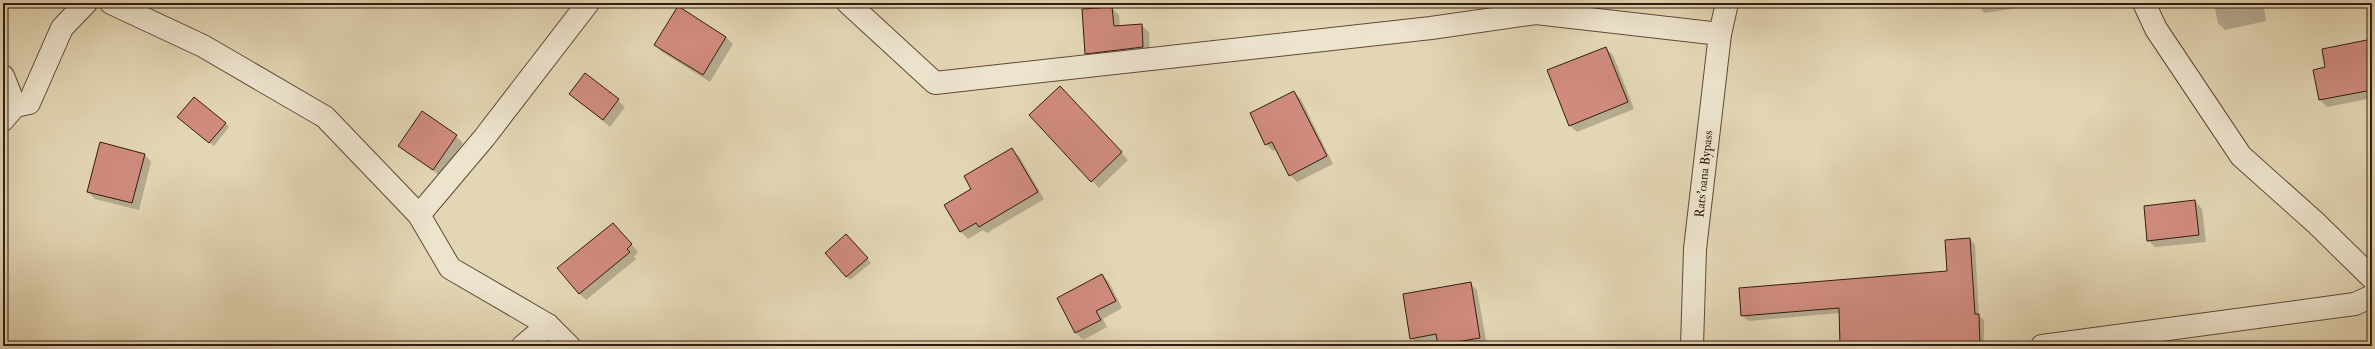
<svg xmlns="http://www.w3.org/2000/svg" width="2375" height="349" viewBox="0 0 2375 349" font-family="'IM FELL Double Pica',serif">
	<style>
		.shadow { fill: #0003 }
		.building { fill: #d08b7e; stroke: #311c10 }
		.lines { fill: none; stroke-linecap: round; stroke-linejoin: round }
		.minor-casing { stroke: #5e4a39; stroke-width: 24 }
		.tertiary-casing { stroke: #5e4a39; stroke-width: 24 }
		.minor { stroke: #ede4ce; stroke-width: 22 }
		.tertiary { stroke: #ede4ce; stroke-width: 22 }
		.labels { text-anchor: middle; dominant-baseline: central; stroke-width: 4; stroke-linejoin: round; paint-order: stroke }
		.street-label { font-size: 13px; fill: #311c10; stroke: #ede4ce }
	</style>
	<rect width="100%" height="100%" fill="#e3d6b4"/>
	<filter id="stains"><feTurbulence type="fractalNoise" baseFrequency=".005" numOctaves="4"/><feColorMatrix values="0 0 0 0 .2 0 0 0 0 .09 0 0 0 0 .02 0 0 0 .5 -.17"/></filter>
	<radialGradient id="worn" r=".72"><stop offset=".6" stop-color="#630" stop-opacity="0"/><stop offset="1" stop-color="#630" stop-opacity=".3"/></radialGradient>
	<g class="shadow">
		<path d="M1977,3H2044V4L1984,13Z"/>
		<path d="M2214,3H2263L2266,21L2225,30L2218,23Z"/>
		<path d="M678,8L726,37L733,44L710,82L662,52L655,45Z"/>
		<path d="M1112,8L1119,15L1120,27L1141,25L1149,32L1150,54L1093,60L1086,53Z"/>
		<path d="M2372,40V98L2327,107L2320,100L2326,68Z"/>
		<path d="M1606,48L1613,55L1634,109L1577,132L1569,125Z"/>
		<path d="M585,74L625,107L610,127L570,94Z"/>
		<path d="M1294,92L1301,99L1333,164L1297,182L1290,175L1277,150L1273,151L1266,144Z"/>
		<path d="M1067,94L1128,160L1099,188L1092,181Z"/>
		<path d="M182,121L225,123L229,127L214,146Z"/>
		<path d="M456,136L463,143L440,176L399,145Z"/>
		<path d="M1011,149L1019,156L1044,199L987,233L983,230L968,239L961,232L945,205L973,189Z"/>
		<path d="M144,154L151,162L139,210L95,199L88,192Z"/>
		<path d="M2195,201L2202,209L2206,242L2155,247L2148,240Z"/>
		<path d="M620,231L638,252L634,257L636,259L586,300L579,293Z"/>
		<path d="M850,239L871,263L850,280L846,276Z"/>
		<path d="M1970,239L1975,245L1979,316L1984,320V346H1841L1840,313L1748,321L1742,315L1948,272Z"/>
		<path d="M1102,275L1109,282L1122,308L1103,319L1107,327L1083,340L1076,333L1058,298Z"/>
		<path d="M1470,283L1477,290L1487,345L1440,346L1438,341L1418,345L1411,338Z"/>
	</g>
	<g class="building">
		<path d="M678,6L726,37L703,75L654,45Z"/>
		<path d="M1112,7L1114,26L1142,24L1143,47L1085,54L1082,9Z"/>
		<path d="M2372,39V90L2319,100L2313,70L2325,67L2322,49Z"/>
		<path d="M1606,47L1628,102L1569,126L1547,70Z"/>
		<path d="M585,73L619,99L603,120L569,94Z"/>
		<path d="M1060,86L1122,152L1091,182L1029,115Z"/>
		<path d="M1294,91L1327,156L1289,176L1272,142L1265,145L1250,113Z"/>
		<path d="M194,97L226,123L209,143L177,117Z"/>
		<path d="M422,111L457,135L433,170L398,146Z"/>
		<path d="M100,142L145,154L132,203L87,192Z"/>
		<path d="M1012,148L1038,192L979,227L976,223L960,232L944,205L971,189L964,176Z"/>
		<path d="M2195,200L2199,235L2147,241L2144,206Z"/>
		<path d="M613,223L632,244L627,249L630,252L579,294L557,268Z"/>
		<path d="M846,234L868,258L846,277L825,253Z"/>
		<path d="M1970,238L1975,314H1979L1980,346H1840L1839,308L1741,316L1739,288L1947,271L1945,240Z"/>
		<path d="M1102,274L1116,301L1096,311L1101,320L1075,333L1057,298Z"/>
		<path d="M1471,282L1480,338L1438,345L1436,334L1410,339L1403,294Z"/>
	</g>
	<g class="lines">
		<defs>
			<g id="minor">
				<path d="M111,3L203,46L325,117L419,215L450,268L548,325L569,346"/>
				<path d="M848,3L935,83L1431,28L1536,13L1720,34"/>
				<path d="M2144,3L2156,29L2241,156L2316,223L2372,278"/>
				<path d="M3,76L15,106"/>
				<path d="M3,120L15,106L29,103L62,28L86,3"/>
				<path d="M419,215L484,138L588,3"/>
				<path d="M523,346L548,325"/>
				<path d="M2042,346L2355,304L2372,296"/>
			</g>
			<path id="tertiary" d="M1692,346L1695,249L1720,34L1727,3"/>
		</defs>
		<use href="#minor" class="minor-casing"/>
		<use href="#tertiary" class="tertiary-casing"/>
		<use href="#minor" class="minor"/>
		<use href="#tertiary" class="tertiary"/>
	</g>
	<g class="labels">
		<g class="street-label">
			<text transform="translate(1704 174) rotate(-84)">Rats'oana Bypass</text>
		</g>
	</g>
	<rect width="2375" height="349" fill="none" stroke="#e3d6b4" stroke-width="16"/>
	<rect x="4" y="4" width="2367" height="341" fill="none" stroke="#311c10" stroke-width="2"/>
	<rect x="8" y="8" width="2359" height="333" fill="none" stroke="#311c10"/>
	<rect width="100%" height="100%" filter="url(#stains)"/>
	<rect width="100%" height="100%" fill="url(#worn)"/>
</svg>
